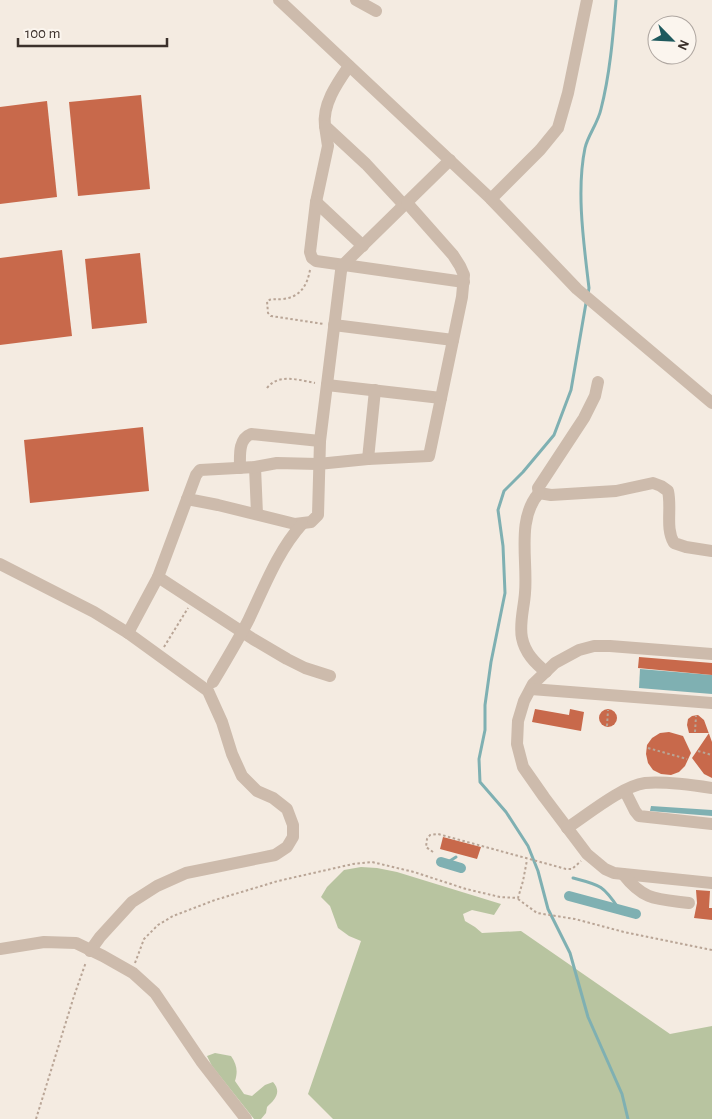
<svg xmlns="http://www.w3.org/2000/svg" width="712" height="1119" viewBox="0 0 712 1119" font-family="'Alegreya Sans',sans-serif">
	<style>
		.green { fill: #b8c4a0 }
		.water { fill: #7fb0b2 }
		.lines { fill: none; stroke-linecap: round; stroke-linejoin: round }
		.stream { stroke: #7fb0b2; stroke-width: 3 }
		.canal { stroke: #7fb0b2; stroke-width: 10 }
		.building { fill: #c8694b }
		.path { stroke: #b9a596; stroke-width: 2; stroke-dasharray: 2.5 2.5; stroke-linecap: butt }
		.minor { stroke: #cdbbac; stroke-width: 12 }
	</style>
	<rect width="100%" height="100%" fill="#f4ebe1"/>
	<g class="green">
		<path d="M361,867L377,868L397,872L501,904L494,915L472,910L463,914L465,921L475,927L482,933L521,931L670,1034L712,1026V1119H333L308,1094L361,941L349,936L338,928L330,906L321,897L327,887L344,870Z"/>
		<path d="M215,1053L231,1056C237,1065 238,1071 235,1081L244,1094L252,1096L265,1085L273,1082C282,1092 275,1100 267,1107L266,1113L261,1119H254L212,1066L207,1056Z"/>
	</g>
	<g class="water">
		<path d="M640,669L712,675V694L639,688Z"/>
		<circle cx="608" cy="718" r="8"/>
		<path d="M651,806L712,810V816L650,811Z"/>
	</g>
	<g class="lines">
		<g class="stream">
			<path d="M588,294L589,288C584,245 576,191 585,148C588,135 598,123 601,109C610,74 613,36 616,0"/>
			<path d="M586,303L571,390L554,435L523,472L504,491L498,510L503,546L505,593L491,662L485,705V730L479,759L480,782L506,812L528,846L538,871L548,909L570,953L588,1017L622,1094L628,1119"/>
			<path d="M445,864L456,857"/>
			<path d="M573,878C600,885 603,885 619,909"/>
		</g>
		<g class="canal">
			<path d="M441,862L461,868"/>
			<path d="M569,896L636,914"/>
		</g>
	</g>
	<g class="building">
		<path d="M141,95L150,189L78,196L69,102Z"/>
		<path d="M47,101L57,197L0,204V107Z"/>
		<path d="M62,250L72,336L0,345V258Z"/>
		<path d="M140,253L147,323L92,329L85,259Z"/>
		<path d="M143,427L149,491L30,503L24,440Z"/>
		<path d="M639,657L712,663V675L638,668Z"/>
		<circle cx="608" cy="718" r="9"/>
		<path d="M535,709L569,715L570,709L584,712L581,731L532,722Z"/>
		<path d="M698,715L704,720L712,742V778L704,774L692,758L709,733H689L687,725L688,719L692,716Z"/>
		<path d="M669,732L683,736L691,753L685,766L679,772L671,775L661,774L653,770L648,763L646,754L647,745L652,738L660,733Z"/>
		<path d="M443,837L481,847L477,859L440,849Z"/>
		<path d="M696,890L710,891L709,908H712V920L694,918L697,903Z"/>
	</g>
	<g class="lines">
		<g class="path">
			<path d="M310,270C307,286 300,297 283,299C277,300 273,298 267,301L268,313L271,316L324,324"/>
			<path d="M267,388C279,373 298,380 315,383"/>
			<path d="M164,647L188,608"/>
			<path d="M607,726L608,710"/>
			<path d="M695,732L696,716"/>
			<path d="M648,748L687,759"/>
			<path d="M698,751L712,755"/>
			<path d="M433,852L426,847L427,839L430,835L438,834L566,869H572L581,861"/>
			<path d="M518,899L537,913L575,919L624,932L712,950"/>
			<path d="M135,963L144,939L158,925L173,916L215,900L278,881L353,864L372,862L414,872L466,889L500,897L518,898L523,881L527,860"/>
			<path d="M36,1119L74,996L86,962"/>
		</g>
		<g class="minor">
			<path d="M279,0L491,199L577,289L712,403"/>
			<path d="M356,0L376,11"/>
			<path d="M349,66C338,82 322,104 325,126L366,164L404,205"/>
			<path d="M325,126L328,146L316,202L310,252L312,258L316,261L464,282"/>
			<path d="M491,199L540,150L558,128L568,93L587,0"/>
			<path d="M316,202L363,246"/>
			<path d="M334,325L453,340"/>
			<path d="M598,382L595,396L584,418L538,488L539,493L551,495L616,491L653,483L661,486L668,491C672,508 665,528 674,543L686,547L712,551"/>
			<path d="M327,385L441,398"/>
			<path d="M368,459L375,390"/>
			<path d="M255,467L257,514"/>
			<path d="M240,468C240,456 238,439 251,434L320,441"/>
			<path d="M539,493C516,519 528,561 525,593C524,608 519,624 522,638C525,653 535,663 546,672"/>
			<path d="M187,499L218,505L295,524L311,522L318,515L320,441L341,271L343,265L353,255L450,160"/>
			<path d="M0,564L94,612L128,633L208,691L222,722L232,754L242,776L257,791L273,798L287,809L293,825V837L287,847L275,855L186,873L157,886L132,902L100,937L90,951"/>
			<path d="M158,577L253,639L287,659L305,668L330,676"/>
			<path d="M128,633L158,577L196,475L200,470L255,467L277,463L318,464L368,459L429,456L462,297L464,275L460,266L453,255L407,203"/>
			<path d="M712,654L610,646H594L579,650L555,663L533,684L524,701L518,721L517,744L523,767L544,797L587,854L605,869L614,873L712,883"/>
			<path d="M213,682C225,662 237,642 248,621C264,588 277,552 302,524"/>
			<path d="M531,689L712,703"/>
			<path d="M625,791L635,811L639,816L712,824"/>
			<path d="M567,828C587,815 622,786 645,783C665,781 692,785 712,788"/>
			<path d="M623,874C644,901 657,899 689,903"/>
			<path d="M0,949L44,942L76,943L103,956L133,973L155,993L201,1061L246,1119"/>
		</g>
	</g>
	<g transform="translate(672 40) rotate(114)"><circle r="24" fill="#fbf5ee" stroke="#aea6a0"/>
	<path d="M0-4L9 19L0 12L-9 19Z" fill="#1f5a5e"/>
	<text y="-8" font-size="14" font-weight="bold" text-anchor="middle" fill="#3b302b">N</text>
	</g>
	<path d="M18 38v8h149v-8" fill="none" stroke="#3b302b" stroke-width="2.5"/>
	<text x="25" y="38" font-size="15" fill="#3b302b" stroke="#fbf5ee" stroke-width="4" paint-order="stroke">100 m</text>
</svg>
